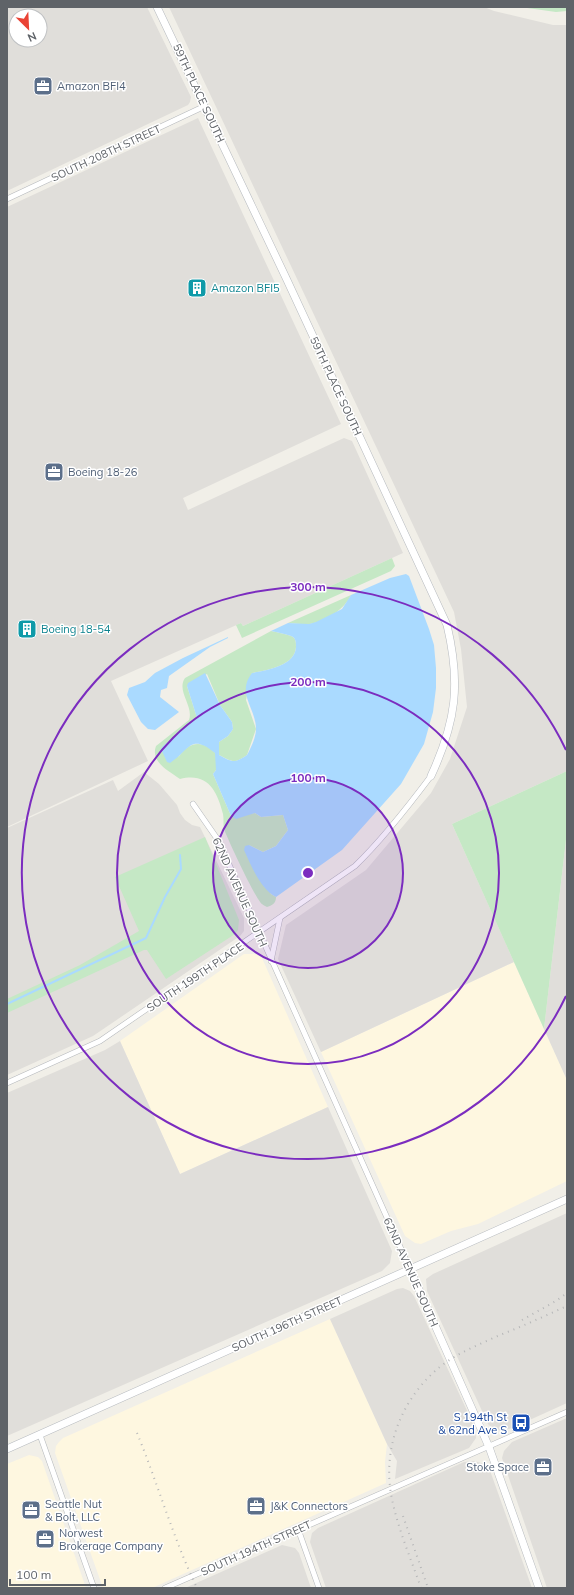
<svg xmlns="http://www.w3.org/2000/svg" width="574" height="1595" viewBox="0 0 574 1595" font-family="Mulish,sans-serif">
	<style>
		.commercial { fill: #fef7e0 }
		.industrial { fill: #e0deda; fill-rule: evenodd }
		.green { fill: #c5e8c5 }
		.water { fill: #aadaff }
		.lines { fill: none; stroke-linecap: round; stroke-linejoin: round }
		.stream { stroke: #aadaff; stroke-width: 2 }
		.street-casing { stroke: #b5b8bc; stroke-width: 6 }
		.secondary-casing { stroke: #b6babf; stroke-width: 8 }
		.street { stroke: #fff; stroke-width: 5 }
		.secondary { stroke: #fff; stroke-width: 7 }
		.rail { stroke: #b6b7b8; stroke-width: 2; stroke-dasharray: 1 5; stroke-linecap: butt }
		.ring { fill: none; stroke: #7b2cbf; stroke-width: 2 }
		.labels { text-anchor: middle; dominant-baseline: central; stroke-width: 3; stroke-linejoin: round; paint-order: stroke }
		.service-label { font-size: 11px; fill: #4e5e75; stroke: #fff; text-anchor: start }
		.street-label { font-size: 11px; fill: #5f6368; stroke: #fff }
		.culture-label { font-size: 11px; fill: #0d838f; stroke: #fff; text-anchor: start }
		.transit-label { font-size: 11px; fill: #164399; stroke: #fff; text-anchor: end }
		.centre { fill: #7b2cbf; stroke: #fff; stroke-width: 2 }
		.ring-label { font-size: 12px; text-anchor: middle; font-weight: bold; fill: #7b2cbf; stroke: #fff; stroke-width: 3; stroke-linejoin: round; paint-order: stroke }
	</style>
	<rect width="100%" height="100%" fill="#f1efe8"/>
	<g class="commercial">
		<path d="M244,954H255L262,958L328,1107L180,1174L120,1041Z"/>
		<path d="M514,962L567,1080V1181L478,1224L451,1231L421,1244L415,1243L405,1236L321,1052Z"/>
		<path d="M330,1319L387,1444L385,1462L386,1483L152,1588H103L55,1453L56,1446L59,1442L63,1438Z"/>
		<path d="M29,1455L38,1457L42,1461L86,1588H7V1464Z"/>
	</g>
	<g class="industrial">
		<path d="M7,7H147L191,97L190,102L188,105L7,191ZM16,16H40V40H16Z"/>
		<path d="M169,7H484L494,11L553,25H567V771L452,824L514,962L321,1052L278,959L286,925L366,870L431,793L450,759L467,707L461,649L454,612Z"/>
		<path d="M198,118L341,424L183,498L188,510L344,438L352,441L403,553L243,626L241,623L111,681L148,761L7,827V207Z"/>
		<path d="M144,772L159,784L177,805L180,813L185,820L192,825L200,827L244,918V931L240,936L93,1036L7,1075V828L113,780L118,791Z"/>
		<path d="M567,831V1080L544,1029Z"/>
		<path d="M120,1041L180,1174L328,1107L392,1251L390,1263L382,1271L7,1436V1093L105,1050Z"/>
		<path d="M567,1213V1403L512,1428L502,1431L491,1427L488,1424L427,1291L426,1279L433,1274Z"/>
		<path d="M403,1288L410,1291L414,1296L475,1428L476,1438L469,1448L395,1479L397,1461L387,1444L330,1319L397,1289Z"/>
		<path d="M567,1418V1588H547L502,1458L504,1451L512,1442Z"/>
		<path d="M474,1461L488,1465L532,1588H326L310,1542L312,1533L318,1528L464,1462Z"/>
		<path d="M282,1545L295,1548L299,1553L311,1588H185Z"/>
	</g>
	<g class="green">
		<path d="M520,7H567V11L556,12Z"/>
		<path d="M392,558L395,566L391,571L242,638L236,625L241,623L243,626Z"/>
		<path d="M351,595C345,609 326,621 310,624C303,625 295,623 288,623Z"/>
		<path d="M271,631C277,632 285,634 291,636C296,638 296,642 296,647C295,666 267,670 252,673L246,700L256,729L247,755C234,764 233,762 219,755V742L228,736L233,729L232,722L220,705L207,674L187,686L197,718L178,758C188,741 204,739 217,755L216,770L213,774L231,816L255,813L261,817L283,815L288,830L276,846L263,852L249,845L271,894L276,897C276,903 273,905 267,907C265,906 263,905 262,904C255,898 228,840 224,829C223,824 224,819 223,814C217,791 208,772 180,779C169,771 150,762 156,746L189,720C194,706 176,691 185,678Z"/>
		<path d="M567,771V831L544,1029L452,824Z"/>
		<path d="M205,837L239,920L238,930L235,934L166,979L147,950H144L7,1013V999L80,965L139,931L115,877Z"/>
	</g>
	<g class="water">
		<path d="M406,574L409,576L429,629L434,645L436,668V688L433,712L424,744L401,784L342,850L276,897C260,889 251,865 244,850L245,846L249,845L263,852L276,846L288,830L283,815L261,817L255,813L236,819L231,816L213,774L216,770L215,753C190,733 190,750 170,763L167,762L161,749L163,746L197,718L187,686L188,683L205,673L220,705L232,722L233,729L228,736L219,742V755C232,762 234,764 247,755C251,748 256,737 256,729C256,708 236,694 252,673C267,670 295,666 296,647C296,642 296,638 291,636C285,634 277,632 271,631L288,623L309,624L316,622L342,609L351,595L390,578Z"/>
		<path d="M228,637V638L210,647L169,676L167,688L161,690L160,697L179,712L155,730L148,729L141,722L127,695L129,688L145,682L155,673L183,658Z"/>
	</g>
	<g class="lines">
		<path class="stream" d="M7,1004L146,938L165,897L181,869L180,855"/>
		<defs>
			<g id="street">
				<path d="M7,199L205,106"/>
				<path d="M193,804L218,840L410,1269"/>
				<path d="M271,961L280,918"/>
				<path d="M7,1083L100,1041L355,866C383,839 407,808 431,776"/>
				<path d="M40,1435L94,1588"/>
				<path d="M298,1529L319,1588"/>
				<path d="M165,1588L567,1412"/>
			</g>
			<g id="secondary">
				<path d="M157,7L287,280L447,625C461,684 456,722 431,776"/>
				<path d="M410,1269L489,1447L539,1588"/>
				<path d="M7,1449L567,1199"/>
			</g>
		</defs>
		<use href="#street" class="street-casing"/>
		<use href="#secondary" class="secondary-casing"/>
		<use href="#street" class="street"/>
		<use href="#secondary" class="secondary"/>
		<g class="rail">
			<path d="M522,1320L556,1301L567,1293"/>
			<path d="M137,1433C158,1484 173,1538 197,1588"/>
			<path d="M403,1516L428,1588"/>
			<path d="M421,1588C411,1559 398,1529 392,1499C382,1452 399,1404 434,1372C452,1355 478,1345 500,1335C523,1326 545,1316 567,1306"/>
		</g>
	</g>
	<circle cx="308" cy="873" r="95" fill="#7b2cbf" fill-opacity=".12"/>
	<g class="ring">
		<circle cx="308" cy="873" r="95"/>
		<circle cx="308" cy="873" r="191"/>
		<path d="M566 996A286 286 0 1 1 566 750"/>
	</g>
	<defs>
		<symbol id="office-square" viewBox="-11 -11 22 22"><rect x="-9" y="-9" width="18" height="18" rx="4" fill="#5c6f8a" stroke="#fff"/><path d="M-6-3h4V-5.5h4V-3h4V5H-6ZM-1-4.5V-3h2v-1.5ZM-6 0V1H6V0Z" fill="#fff"/></symbol>
		<symbol id="building-square" viewBox="-11 -11 22 22"><rect x="-9" y="-9" width="18" height="18" rx="4" fill="#0f9aa8" stroke="#fff"/><path d="M-4-6H4V6H1V3H-1V6H-4ZM-2.5-4.3h1.7v1.8h-1.7ZM.8-4.3h1.7v1.8H.8ZM-2.5-1h1.7V.8h-1.7ZM.8-1h1.7V.8H.8Z" fill="#fff"/></symbol>
		<symbol id="bus-square" viewBox="-11 -11 22 22"><rect x="-9" y="-9" width="18" height="18" rx="4" fill="#1a4fb4" stroke="#fff"/><path d="M-5-6H5V4H4V6H2V4H-2V6H-4V4H-5ZM-3.5-4V0h7V-4ZM-3.5 1.2v1.5H-2V1.2ZM2 1.2v1.5H3.5V1.2Z" fill="#fff"/></symbol>
	</defs>
	<g fill-rule="evenodd">
		<use href="#office-square" x="32" y="75" width="22" height="22"/>
		<use href="#building-square" x="186" y="277" width="22" height="22"/>
		<use href="#office-square" x="43" y="461" width="22" height="22"/>
		<use href="#building-square" x="16" y="618" width="22" height="22"/>
		<use href="#bus-square" x="510" y="1412" width="22" height="22"/>
		<use href="#office-square" x="532" y="1456" width="22" height="22"/>
		<use href="#office-square" x="245" y="1495" width="22" height="22"/>
		<use href="#office-square" x="20" y="1499" width="22" height="22"/>
		<use href="#office-square" x="34" y="1528" width="22" height="22"/>
	</g>
	<g class="labels">
		<g class="service-label">
			<text x="57" y="86">Amazon BFI4</text>
			<text x="68" y="472">Boeing 18-26</text>
			<text x="529" y="1467" text-anchor="end">Stoke Space</text>
			<text x="45" y="1504">Seattle Nut<tspan x="45" dy="13">&amp; Bolt, LLC</tspan></text>
			<text x="270" y="1506">J&amp;K Connectors</text>
			<text x="59" y="1533">Norwest<tspan x="59" dy="13">Brokerage Company</tspan></text>
		</g>
		<g class="street-label">
			<text transform="translate(199 93) rotate(65)">59TH PLACE SOUTH</text>
			<text transform="translate(106 153) rotate(-25)">SOUTH 208TH STREET</text>
			<text transform="translate(336 386) rotate(65)">59TH PLACE SOUTH</text>
			<text transform="translate(240 892) rotate(66)">62ND AVENUE SOUTH</text>
			<text transform="translate(195 977) rotate(-34)">SOUTH 199TH PLACE</text>
			<text transform="translate(411 1272) rotate(66)">62ND AVENUE SOUTH</text>
			<text transform="translate(287 1324) rotate(-24)">SOUTH 196TH STREET</text>
			<text transform="translate(256 1548) rotate(-24)">SOUTH 194TH STREET</text>
		</g>
		<g class="culture-label">
			<text x="211" y="288">Amazon BFI5</text>
			<text x="41" y="629">Boeing 18-54</text>
		</g>
		<g class="transit-label">
			<text x="507" y="1417">S 194th St<tspan x="507" dy="13">&amp; 62nd Ave S</tspan></text>
		</g>
	</g>
	<circle cx="308" cy="873" r="6" class="centre"/>
	<g class="ring-label">
		<text x="308" y="591">300 m</text>
		<text x="308" y="686">200 m</text>
		<text x="308" y="782">100 m</text>
	</g>
	<rect width="574" height="1595" fill="none" stroke="#5f6368" stroke-width="16"/>
	<g transform="translate(28 28) rotate(156)"><circle r="19" fill="#ffffff" stroke="#bfc1c3"/>
	<path d="M0-3L7 15L0 10L-7 15Z" fill="#ea4335"/>
	<text y="-6" font-size="11" font-weight="bold" text-anchor="middle" fill="#5f6368">N</text>
	</g>
	<path d="M10 1579v6h95v-6" fill="none" stroke="#5f6368" stroke-width="2"/>
	<text x="16" y="1579" font-size="12" fill="#5f6368" stroke="#ffffff" stroke-width="3" paint-order="stroke">100 m</text>
</svg>
